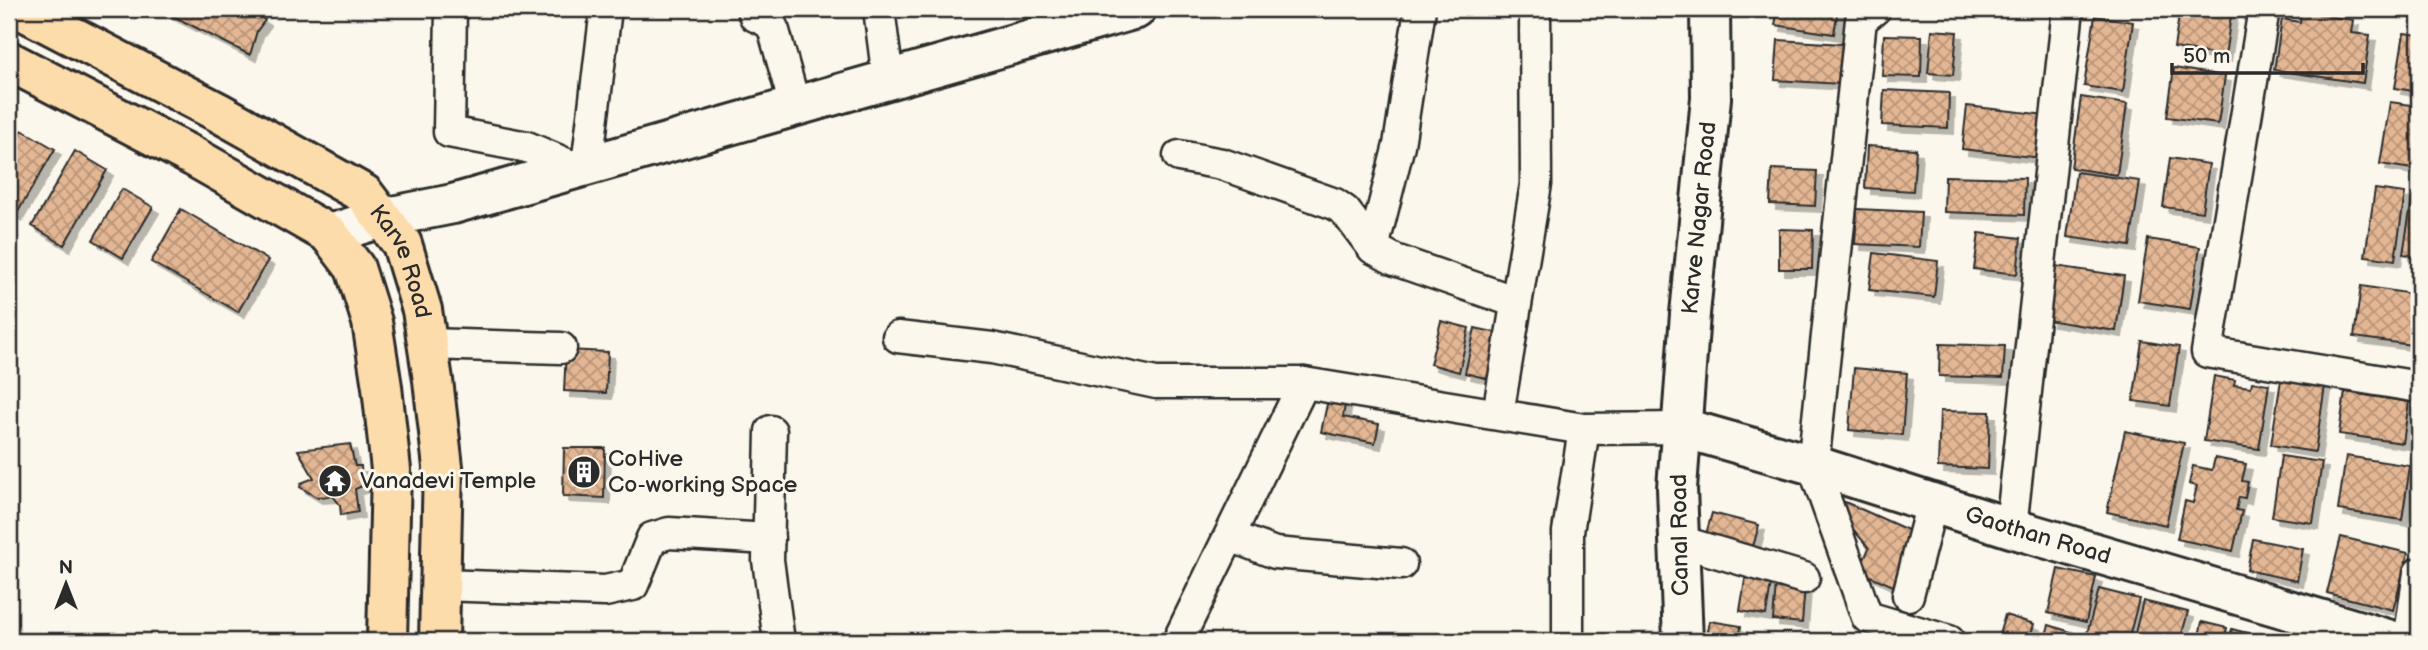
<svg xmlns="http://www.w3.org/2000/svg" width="2428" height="650" viewBox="0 0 2428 650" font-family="'Balsamiq Sans',sans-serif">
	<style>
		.building { fill: url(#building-cross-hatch); stroke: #2b2b2b; stroke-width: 2; filter: url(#shadow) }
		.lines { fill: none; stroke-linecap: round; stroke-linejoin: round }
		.minor-casing { stroke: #2b2b2b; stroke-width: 35 }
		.tertiary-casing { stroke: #2b2b2b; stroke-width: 44 }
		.primary-casing { stroke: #2b2b2b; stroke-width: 44 }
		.minor { stroke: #fbf7ec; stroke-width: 30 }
		.tertiary { stroke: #fbf7ec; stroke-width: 38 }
		.primary { stroke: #fddcac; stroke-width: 38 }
		.labels { text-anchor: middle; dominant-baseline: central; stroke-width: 6; stroke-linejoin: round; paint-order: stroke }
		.street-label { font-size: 23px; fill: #2b2b2b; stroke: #fbf7ec }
		.poi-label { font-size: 23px; fill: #2b2b2b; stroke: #fbf7ec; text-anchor: start }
	</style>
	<defs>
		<pattern id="building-cross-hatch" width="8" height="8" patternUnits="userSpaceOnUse" patternTransform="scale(1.75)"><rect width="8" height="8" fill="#e4b794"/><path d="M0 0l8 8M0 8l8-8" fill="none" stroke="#b99579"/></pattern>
		<filter id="shadow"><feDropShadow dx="6" dy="6" stdDeviation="0" flood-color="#0004"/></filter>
	</defs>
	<rect width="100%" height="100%" fill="#fbf7ec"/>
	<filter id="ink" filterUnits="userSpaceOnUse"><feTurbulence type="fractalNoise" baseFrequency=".0143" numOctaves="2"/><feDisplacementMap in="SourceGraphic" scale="14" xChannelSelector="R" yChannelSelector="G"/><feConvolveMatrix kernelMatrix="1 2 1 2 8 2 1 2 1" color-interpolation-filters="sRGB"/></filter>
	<g filter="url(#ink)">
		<g class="building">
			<path d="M159,9H259L256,14L265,20L257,31L250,55Z"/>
			<path d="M1778,9H1838L1834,34L1775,25Z"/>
			<path d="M2180,9H2232L2225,56L2174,48Z"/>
			<path d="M2301,12L2353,20L2351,33L2370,35L2363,83L2274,70L2282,19L2300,22Z"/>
			<path d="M2095,16L2133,22L2123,92L2084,86Z"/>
			<path d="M1932,30L1957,32L1953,75L1928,73Z"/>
			<path d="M2404,33L2419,35V92L2395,88Z"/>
			<path d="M1884,35L1922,36L1921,77L1882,76Z"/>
			<path d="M1778,40L1843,44L1840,84L1775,80Z"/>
			<path d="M2174,68L2225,76L2218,124L2167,117Z"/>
			<path d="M1884,90L1949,93L1948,128L1882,125Z"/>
			<path d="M2081,97L2127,104L2117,175L2071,168Z"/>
			<path d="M2390,102L2419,106V170L2380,164Z"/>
			<path d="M1967,106L2046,115L2041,158L1962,149Z"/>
			<path d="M22,130L55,149L16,215L9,210V153Z"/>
			<path d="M1867,146L1916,149L1913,191L1865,188Z"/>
			<path d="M75,151L107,170L64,245L32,226Z"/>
			<path d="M2170,158L2209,164L2202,212L2163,207Z"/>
			<path d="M1772,169L1817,171L1815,206L1770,204Z"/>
			<path d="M2076,172L2140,181L2130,246L2067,237Z"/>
			<path d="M1945,176L2025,178L2024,215L1944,212Z"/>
			<path d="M122,189L153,207L123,258L93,240Z"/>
			<path d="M2375,189L2405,193L2395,260L2365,256Z"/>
			<path d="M2412,199L2419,200V257L2403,254Z"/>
			<path d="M181,209L268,260L238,312L151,262Z"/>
			<path d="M1857,209L1921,212L1919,247L1855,244Z"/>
			<path d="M1779,229L1813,230L1812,269H1779Z"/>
			<path d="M1979,233L2021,238L2017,274L1974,269Z"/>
			<path d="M2148,239L2200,247L2190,309L2138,301Z"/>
			<path d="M1874,253L1938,261L1934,297L1869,290Z"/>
			<path d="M2055,266L2124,276L2116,331L2047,320Z"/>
			<path d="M2361,286L2419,295V346L2354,337Z"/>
			<path d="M1441,321L1469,328L1459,372L1430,364Z"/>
			<path d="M1475,328L1507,335L1497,381L1465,373Z"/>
			<path d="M2142,341L2179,347L2170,406L2133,401Z"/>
			<path d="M1940,344L2005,346L2003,378L1939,376Z"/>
			<path d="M566,350L608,352L606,393L564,391Z"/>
			<path d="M1854,368L1907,373L1902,435L1849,430Z"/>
			<path d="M2282,373L2326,379L2315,452L2271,445Z"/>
			<path d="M2214,376L2235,380L2234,385L2251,387L2252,382L2269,384L2259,449L2204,441Z"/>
			<path d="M2345,392L2409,402L2403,443L2339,434Z"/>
			<path d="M1329,395L1346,399L1343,417L1379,424L1375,443L1321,432Z"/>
			<path d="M1940,411L1990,412L1988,469L1938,467Z"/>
			<path d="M2125,431L2184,443L2166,525L2107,512Z"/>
			<path d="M350,444L355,466H361L362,486L355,489L358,512L341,515L340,505L333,496L316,497L300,487L301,483L314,478L298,450Z"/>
			<path d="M564,448H605L604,498L563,496Z"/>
			<path d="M2281,456L2322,462L2313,523L2272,517Z"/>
			<path d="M2346,456L2410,466L2402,520L2338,510Z"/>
			<path d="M2215,458L2246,464L2242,481L2248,482L2245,498L2239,497L2236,510L2242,511L2233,551L2177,539L2185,501L2193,503L2197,486L2189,484L2193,466L2212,470Z"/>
			<path d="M1845,502L1917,534L1893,586L1859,571L1869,548L1841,515Z"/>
			<path d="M1712,513L1759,525L1750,558L1703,545Z"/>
			<path d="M2341,537L2408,553L2393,610L2327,593Z"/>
			<path d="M2253,539L2303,549L2297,581L2247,570Z"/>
			<path d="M2058,569L2096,577L2086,622L2048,613Z"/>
			<path d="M1746,574L1772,578L1766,615L1740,611Z"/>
			<path d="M1776,584L1805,586L1802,623L1773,620Z"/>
			<path d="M2099,589L2139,599L2128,641H2085Z"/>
			<path d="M2143,601L2188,612L2180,641H2133Z"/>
			<path d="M2005,615L2034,624L2029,641H1997Z"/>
			<path d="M1710,621L1741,626L1739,641H1706Z"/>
			<path d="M2202,622L2227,628L2224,641H2198Z"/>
			<path d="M2049,625L2080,635L2079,641H2044Z"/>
			<path d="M2232,629L2258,636L2257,641H2229Z"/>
		</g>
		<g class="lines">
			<defs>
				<g id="minor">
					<path d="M451,9L449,132L527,147L576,168"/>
					<path d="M752,9L755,16L770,23L774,31L795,106"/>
					<path d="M879,9L888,79"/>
					<path d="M1875,9L1861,20L1813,465L1867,617L1949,641"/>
					<path d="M2264,9L2207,352L2419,387"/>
					<path d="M1179,156L1222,164L1335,204L1345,211L1373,248L1395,260L1516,302"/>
					<path d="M587,165L606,9"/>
					<path d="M1373,248L1399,145L1420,9"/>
					<path d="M898,337L992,348L1156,383H1304L1584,429L1683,428"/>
					<path d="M428,344L561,348"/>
					<path d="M1498,414L1536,184L1535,9"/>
					<path d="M771,431L768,560L779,641"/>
					<path d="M2011,528L2068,9"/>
					<path d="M1230,536L1275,553L1401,564"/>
					<path d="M1679,541L1804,578"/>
					<path d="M441,585L605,591L633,585L652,538L669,533L769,539"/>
					<path d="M1908,595L1932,503"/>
					<path d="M1178,641L1304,383"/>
					<path d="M1568,641V532L1584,429"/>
					<path d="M2409,641L2419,573"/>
				</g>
				<g id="tertiary">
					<path d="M329,234L382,218L453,204L1136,9"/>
					<path id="s1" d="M1683,428L1813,465L2011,528L2394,641"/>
					<path id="s2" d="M1683,641L1677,488L1690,314L1711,98L1710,9"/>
				</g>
				<g id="primary">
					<path id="s3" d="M20,9L218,112L364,194L402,244L422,310L433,380L443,467L439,641"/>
					<path d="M9,61L194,157L329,234L355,268L372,322L382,387L391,470L387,641"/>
				</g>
			</defs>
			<use href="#minor" class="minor-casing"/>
			<use href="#tertiary" class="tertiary-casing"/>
			<use href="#primary" class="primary-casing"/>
			<use href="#minor" class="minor"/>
			<use href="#tertiary" class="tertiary"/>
			<use href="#primary" class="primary"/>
		</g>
	</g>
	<defs>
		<symbol id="building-disc" viewBox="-11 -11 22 22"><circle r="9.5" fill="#2b2b2b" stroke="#fbf7ec"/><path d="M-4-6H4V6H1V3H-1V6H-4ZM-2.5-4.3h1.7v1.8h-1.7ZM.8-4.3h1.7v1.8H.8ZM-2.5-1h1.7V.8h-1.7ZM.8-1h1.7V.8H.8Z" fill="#fff"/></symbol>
		<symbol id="temple-disc" viewBox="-11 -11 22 22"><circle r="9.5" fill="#2b2b2b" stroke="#fbf7ec"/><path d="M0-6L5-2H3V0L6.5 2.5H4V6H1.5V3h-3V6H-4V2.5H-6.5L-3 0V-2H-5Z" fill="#fff"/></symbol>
	</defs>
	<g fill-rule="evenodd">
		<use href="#building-disc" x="565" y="453" width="38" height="38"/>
		<use href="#temple-disc" x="316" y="462" width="38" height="38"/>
	</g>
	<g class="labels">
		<g class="street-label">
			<text stroke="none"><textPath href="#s2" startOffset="424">Karve Nagar Road</textPath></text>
			<text stroke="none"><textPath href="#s3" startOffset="469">Karve Road</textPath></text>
			<text transform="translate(1680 535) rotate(-91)">Canal Road</text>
			<text stroke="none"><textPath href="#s1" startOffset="371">Gaothan Road</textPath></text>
		</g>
		<g class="poi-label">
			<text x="608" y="459">CoHive<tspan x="608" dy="26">Co-working Space</tspan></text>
			<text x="360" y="481">Vanadevi Temple</text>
		</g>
	</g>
	<rect width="2428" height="650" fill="none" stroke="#fbf7ec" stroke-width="35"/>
	<rect x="18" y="18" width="2393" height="615" fill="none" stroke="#2b2b2b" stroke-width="2.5" filter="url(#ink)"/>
	<g transform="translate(66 584)" stroke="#fbf7ec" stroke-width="5" paint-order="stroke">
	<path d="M0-5L12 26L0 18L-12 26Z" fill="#2b2b2b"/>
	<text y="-10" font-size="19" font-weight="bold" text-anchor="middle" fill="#2b2b2b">N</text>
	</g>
	<path d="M2172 63v10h191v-10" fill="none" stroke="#2b2b2b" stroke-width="3.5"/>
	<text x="2183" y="63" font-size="21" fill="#2b2b2b" stroke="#fbf7ec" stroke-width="5" paint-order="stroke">50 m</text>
</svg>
